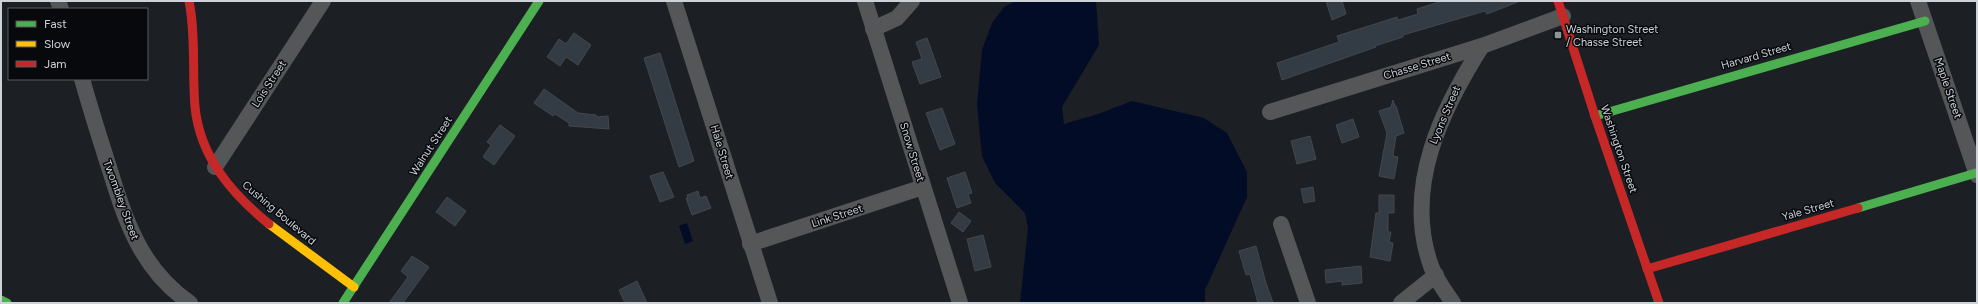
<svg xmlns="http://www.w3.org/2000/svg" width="1978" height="304" viewBox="0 0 1978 304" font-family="Figtree,sans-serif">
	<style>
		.water { fill: #030c26 }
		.building { fill: #333c44; stroke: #43474b }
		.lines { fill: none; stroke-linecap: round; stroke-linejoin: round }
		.street { stroke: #545657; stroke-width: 16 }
		.fast { stroke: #4caf50; stroke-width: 9 }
		.slow { stroke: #ffc107; stroke-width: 9 }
		.jam { stroke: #c62828; stroke-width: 9 }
		.poi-dot { fill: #8f9499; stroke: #07090d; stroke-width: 1.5 }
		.labels { text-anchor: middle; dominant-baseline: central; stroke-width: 3; stroke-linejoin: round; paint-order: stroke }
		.poi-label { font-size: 11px; fill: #cdd2d8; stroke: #07090d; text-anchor: start }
		.street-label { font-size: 11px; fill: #cdd2d8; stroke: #07090d }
	</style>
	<rect width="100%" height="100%" fill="#1c2024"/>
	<g class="water">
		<path d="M1016,1H1096L1099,45L1062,107L1064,124L1098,114L1132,101L1204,118L1227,133L1247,172V197L1205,290V303H1020L1028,228L1025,213L995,183L982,156L977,105L982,50L992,23L1004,7Z"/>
		<path d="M687,223L693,241L685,244L679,226Z"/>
	</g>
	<g class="building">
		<path d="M1326,1H1342L1346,14L1332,20Z"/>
		<path d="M1442,1L1518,2L1487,14L1485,11L1403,35V37L1375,46L1376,47L1282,80L1277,63L1339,42L1337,36L1397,17L1398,20L1418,14L1417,9Z"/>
		<path d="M574,33L591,45L578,65L566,57L560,66L547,57L559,39L566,44Z"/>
		<path d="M927,38L941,77L920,84L912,62L922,59L916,42Z"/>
		<path d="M660,53L694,161L679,167L644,58Z"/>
		<path d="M544,89L578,113L596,115L597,117L608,116L609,129L569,126V123L555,114L553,116L534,103Z"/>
		<path d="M1393,100L1395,106H1396L1404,133L1396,136L1393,156L1398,157L1394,179L1379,176L1387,133L1379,111L1391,107Z"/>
		<path d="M942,108L955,144L940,150L926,113Z"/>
		<path d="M1353,119L1359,137L1342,143L1336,125Z"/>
		<path d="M500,125L515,136L494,165L483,157L491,145L487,142Z"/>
		<path d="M1310,136L1316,159L1297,164L1291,141Z"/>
		<path d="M663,172L674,197L660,202L650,176Z"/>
		<path d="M965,172L972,193L968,194L971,203L957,208L947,178Z"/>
		<path d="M1313,187L1315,201L1304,203L1301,189Z"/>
		<path d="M698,191L700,198L706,196L711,208L692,215L686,198H688L687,195Z"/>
		<path d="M1379,195H1394V213H1388V232H1391L1389,242L1393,243L1390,261L1370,257L1376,213H1379Z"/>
		<path d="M447,197L466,211L455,226L436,212Z"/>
		<path d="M959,212L971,221L963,232L951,223Z"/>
		<path d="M983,235L991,267L975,271L967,239Z"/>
		<path d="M1256,246L1266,283L1273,303H1258L1250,274L1246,275L1239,251Z"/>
		<path d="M412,256L429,267L403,303H389L408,277L401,271Z"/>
		<path d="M1361,266L1362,283L1342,285V281L1326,283L1325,270Z"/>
		<path d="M637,281L647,303H625L619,290Z"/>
	</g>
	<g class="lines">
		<g class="street">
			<path d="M58,1L61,9"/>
			<path d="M674,1L770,303"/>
			<path d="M865,1L960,303"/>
			<path d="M1918,1L1977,175"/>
			<path d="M873,29L897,18L912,1"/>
			<path d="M82,79C90,107 99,136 108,164C125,219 140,269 190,303"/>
			<path d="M1270,112L1482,46L1563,16"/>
			<path d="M215,167L323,1"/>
			<path d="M1281,224L1308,303"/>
			<path d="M750,244L923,187"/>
			<path d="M1401,303L1436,275"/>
			<path d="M1453,303C1445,291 1434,277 1430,263C1404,186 1442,109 1482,46"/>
		</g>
		<g class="fast">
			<path d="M1595,116L1925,21"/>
			<path d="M1858,208L1976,173"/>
			<path d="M1,300L7,303"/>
			<path d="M343,303L539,1"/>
		</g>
		<path class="slow" d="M269,224L354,287"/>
		<g class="jam">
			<path d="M189,1C196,36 192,72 195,107C200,157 232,194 269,224"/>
			<path d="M1558,1L1595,116L1659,303"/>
			<path d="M1647,269L1858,208"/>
		</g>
	</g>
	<rect class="poi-dot" x="1554" y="31" width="8" height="8" rx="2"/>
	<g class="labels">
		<g class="poi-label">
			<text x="1566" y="29">Washington Street<tspan x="1566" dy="13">/ Chasse Street</tspan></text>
		</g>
		<g class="street-label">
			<text transform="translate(1756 56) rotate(-16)">Harvard Street</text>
			<text transform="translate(1417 66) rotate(-17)">Chasse Street</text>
			<text transform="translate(269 84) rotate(-57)">Lois Street</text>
			<text transform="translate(1948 88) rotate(71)">Maple Street</text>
			<text transform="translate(1445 115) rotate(-67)">Lyons Street</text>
			<text transform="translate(431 146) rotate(-57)">Walnut Street</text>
			<text transform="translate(1619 149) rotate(71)">Washington Street</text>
			<text transform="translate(722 152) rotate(73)">Hale Street</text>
			<text transform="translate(912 152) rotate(73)">Snow Street</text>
			<text transform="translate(121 200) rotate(70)">Twombley Street</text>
			<text transform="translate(1808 210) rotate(-16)">Yale Street</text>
			<text transform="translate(279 213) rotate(40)">Cushing Boulevard</text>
			<text transform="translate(837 216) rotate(-18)">Link Street</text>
		</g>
	</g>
	<rect width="1978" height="304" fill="none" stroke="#cdd2d8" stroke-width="4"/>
	<rect x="8" y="8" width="140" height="72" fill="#07090d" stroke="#56595e"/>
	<rect x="16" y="21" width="20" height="6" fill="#4caf50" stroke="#56595e"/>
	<text x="44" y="28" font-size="12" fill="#cdd2d8">Fast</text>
	<rect x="16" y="41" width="20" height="6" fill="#ffc107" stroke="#56595e"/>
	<text x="44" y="48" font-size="12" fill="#cdd2d8">Slow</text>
	<rect x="16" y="61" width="20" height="6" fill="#c62828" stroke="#56595e"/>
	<text x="44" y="68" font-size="12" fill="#cdd2d8">Jam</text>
</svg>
